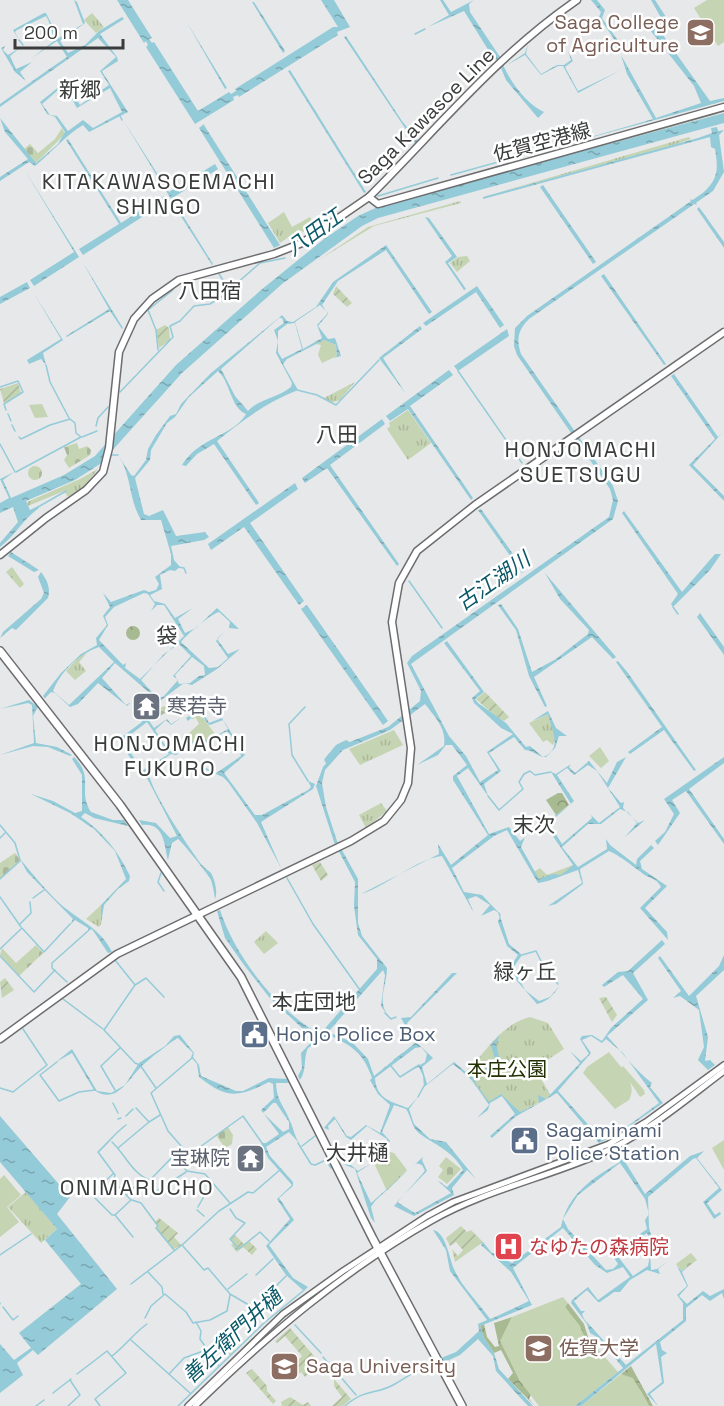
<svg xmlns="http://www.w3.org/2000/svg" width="724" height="1406" viewBox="0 0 724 1406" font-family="'Space Grotesk','Noto Sans JP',sans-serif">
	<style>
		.grass { fill: url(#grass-tufts) }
		.forest { fill: url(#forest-crowns) }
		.cemetery { fill: url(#cemetery-stones) }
		.garden { fill: url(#garden-furrows) }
		.pitch { fill: #c5d4b2 }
		.water { fill: url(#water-ripples); fill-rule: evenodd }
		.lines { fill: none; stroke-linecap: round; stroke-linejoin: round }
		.stream { stroke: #94cbd8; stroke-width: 1.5 }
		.river { stroke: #94cbd8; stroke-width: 7 }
		.secondary-casing { stroke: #6d6d6f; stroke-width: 8 }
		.primary-casing { stroke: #6d6d6f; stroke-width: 9 }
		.highway-casing { stroke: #6d6d6f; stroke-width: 10 }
		.secondary { stroke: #fff; stroke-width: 5 }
		.primary { stroke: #fff; stroke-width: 6 }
		.highway { stroke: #fff; stroke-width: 7 }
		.labels { text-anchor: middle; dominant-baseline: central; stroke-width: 5; stroke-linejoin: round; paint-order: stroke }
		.education-label { font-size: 20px; fill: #785e54; stroke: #fff; text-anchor: start }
		.street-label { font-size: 20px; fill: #3a3b3b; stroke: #fff }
		.worship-label { font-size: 20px; fill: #5b616d; stroke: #fff; text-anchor: start }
		.service-label { font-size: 20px; fill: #4e5e75; stroke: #fff; text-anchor: start }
		.park-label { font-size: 20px; fill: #223203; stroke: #fff }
		.health-label { font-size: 20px; fill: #be3a42; stroke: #fff; text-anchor: start }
		.neighbourhood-label { font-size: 21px; fill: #3a3b3b; stroke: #fff }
		.water-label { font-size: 21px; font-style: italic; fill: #0a5867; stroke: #fff }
		.quarter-label { font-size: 22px; letter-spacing: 1.5px; fill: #3a3b3b; stroke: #fff }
	</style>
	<defs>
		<pattern id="grass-tufts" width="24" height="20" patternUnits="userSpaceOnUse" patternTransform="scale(1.5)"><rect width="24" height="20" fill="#c5d4b2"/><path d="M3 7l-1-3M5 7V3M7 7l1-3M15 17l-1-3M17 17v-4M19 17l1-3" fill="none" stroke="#aab79a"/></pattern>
		<pattern id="forest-crowns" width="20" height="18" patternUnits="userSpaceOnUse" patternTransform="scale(1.5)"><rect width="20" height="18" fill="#a8ba91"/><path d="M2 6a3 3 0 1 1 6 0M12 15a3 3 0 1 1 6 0" fill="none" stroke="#8a9878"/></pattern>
		<pattern id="cemetery-stones" width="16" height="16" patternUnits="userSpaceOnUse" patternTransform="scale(1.5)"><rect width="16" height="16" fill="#c5d4b2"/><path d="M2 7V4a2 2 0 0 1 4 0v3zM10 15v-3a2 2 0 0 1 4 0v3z" fill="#aab79a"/></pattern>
		<pattern id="garden-furrows" width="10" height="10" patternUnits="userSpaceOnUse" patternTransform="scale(1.5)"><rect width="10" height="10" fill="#c5d4b2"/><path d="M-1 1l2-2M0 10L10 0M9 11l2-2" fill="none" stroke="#aab79a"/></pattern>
		<pattern id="water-ripples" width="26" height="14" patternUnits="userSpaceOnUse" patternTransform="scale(1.5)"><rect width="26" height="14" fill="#94cbd8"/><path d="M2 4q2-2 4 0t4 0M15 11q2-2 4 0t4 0" fill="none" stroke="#7aa6b0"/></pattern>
	</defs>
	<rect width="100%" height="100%" fill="#e7e8ea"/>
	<g class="grass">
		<path d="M92,13L104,27L96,33L84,20Z"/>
		<path d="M716,112L717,114L595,148L594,146Z"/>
		<path d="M689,137L691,139L670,146L483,197Z"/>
		<path d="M460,201L461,203L374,226L317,261L368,227Z"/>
		<path d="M284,212L292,227L310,217L315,226L308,224L304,232L299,230L280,243L268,223Z"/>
		<path d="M467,256L470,261L457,272L450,263L458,257Z"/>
		<path d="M324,340L336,345L337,356L322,363L318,355L321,345L316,344Z"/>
		<path d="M355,382L340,400L330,403L324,398Z"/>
		<path d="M42,404L48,417L35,418L29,405Z"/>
		<path d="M408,410L431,443L408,460L387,429L390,426L389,423Z"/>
		<path d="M98,469L83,488L68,497L64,491L28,506L27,502L80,479Z"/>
		<path d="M12,567L24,584L20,588L6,572Z"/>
		<path d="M87,653L79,662L86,671L75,680L66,671L78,658Z"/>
		<path d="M198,711L215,734L207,741L198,738L192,742L188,734L199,724L196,718L192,719L191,717Z"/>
		<path d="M548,714L556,737L553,745L547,740L543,742L529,723Z"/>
		<path d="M394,730L403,745L360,765L349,749Z"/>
		<path d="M600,747L609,761L601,768L589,756Z"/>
		<path d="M381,803L387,811L366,828L359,815Z"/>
		<path d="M573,865V868L561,876C552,874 547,880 539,879L534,872L540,868L547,875Z"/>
		<path d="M101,905V924L99,927L86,919Z"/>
		<path d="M266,931L278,943L264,954L254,942Z"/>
		<path d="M530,1017L548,1023L564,1049L535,1068L551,1096L517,1114L501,1095L489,1103L465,1072C488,1051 498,1026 530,1017Z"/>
		<path d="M623,1066L644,1090L645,1094L640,1097L621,1068Z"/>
		<path d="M386,1151L394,1153L407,1170L387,1191L374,1163L381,1158Z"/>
		<path d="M26,1192L57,1229L41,1243L8,1207Z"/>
	</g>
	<g class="forest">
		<circle cx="133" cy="633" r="7"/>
		<path d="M558,793H562L569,805L556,815L546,800Z"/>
		<path d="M568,1303L584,1324L590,1343L587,1344C579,1332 574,1319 565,1307Z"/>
		<path d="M512,1317L501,1341L520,1381L531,1394L529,1399L535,1406L508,1379L513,1373L501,1350L494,1353L484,1338L480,1326L484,1324L487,1337L495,1347L499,1346L494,1323Z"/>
		<path d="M631,1366L653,1406H649L640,1390L621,1374Z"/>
	</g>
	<g class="cemetery">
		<path d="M62,128L65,134L36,163L24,149L30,144L38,153L55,139Z"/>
		<path d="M77,443L79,449L87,446L91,450L90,455L69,468L64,460L67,455L64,447Z"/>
		<circle cx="35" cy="473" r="7"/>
		<path d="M178,701L180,705L152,720L156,714L154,710Z"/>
		<path d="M15,853L20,860L0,879V863Z"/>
		<path d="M36,945L43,953L19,976L0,955L2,948L16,963Z"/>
		<path d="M228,1127L233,1135L232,1144L225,1148L216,1135Z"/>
		<path d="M446,1157L461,1169L447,1184L438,1177L443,1170L439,1166Z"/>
		<path d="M691,1253L697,1260L682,1271L676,1264Z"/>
	</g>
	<g class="garden">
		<path d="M336,286L352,303L347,307L333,294Z"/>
		<path d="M165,325L169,328L170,340L159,348L156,330Z"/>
		<path d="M18,383L21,393L4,403L0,389Z"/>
		<path d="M485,692L509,717L504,721L495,716L476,699Z"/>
		<path d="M320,862L328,875L321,881L312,865Z"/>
		<path d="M5,978L14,990L2,998L0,982Z"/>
		<path d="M606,997L617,1015L612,1022L599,998Z"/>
		<path d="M159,1218L178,1233L174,1237L181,1245L174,1249L156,1228L159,1226L155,1222Z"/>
		<path d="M461,1226L467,1232L471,1230L483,1242L455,1262L452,1249L458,1256L463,1250L456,1242L450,1246L446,1238Z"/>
		<path d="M235,1235L244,1244L249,1241L257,1249L252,1255L243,1247L237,1252L231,1245L234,1243L231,1239Z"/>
		<path d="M290,1328L320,1363L305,1377L301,1372L293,1378L286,1371L302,1356L285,1336L277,1343L275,1341Z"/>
		<path d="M225,1336L235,1350L229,1356V1349L221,1343L211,1353L209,1349Z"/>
		<path d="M252,1369L267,1386V1391L276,1401L273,1404L246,1373Z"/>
		<path d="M334,1379L351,1399L343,1406H332L342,1397L334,1386Z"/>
		<path d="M290,1397L303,1405L308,1402L311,1406H282L281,1402Z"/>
	</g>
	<g class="pitch">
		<path d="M707,0H724V42L718,46L694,8Z"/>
		<path d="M609,1052C619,1066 639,1082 629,1100L615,1109L583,1073L587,1067Z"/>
		<path d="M724,1140V1170L712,1148Z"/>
		<path d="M4,1175L21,1195L7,1207L19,1222L0,1237V1179Z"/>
		<path d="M563,1297L568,1303L565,1307L580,1326L587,1343L590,1340L618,1372L575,1406H539L520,1381L500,1341L512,1317Z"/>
		<path d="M621,1374L633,1378L649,1406H581Z"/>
	</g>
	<g class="water">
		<path d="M74,0L77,2L85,23L60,41L68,53L85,45L99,31L122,17L124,19L100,34L117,57L118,61L102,71L103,73L128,112L89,132L83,125C65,136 52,152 35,166L29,162L0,181V177L28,159L5,132L0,118L36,163L58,144L65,132L55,117L47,114L40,102L65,82L80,105L109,85L100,71L116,57L98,38L0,107V104C23,88 44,72 67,57L57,41L32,58L55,40C51,32 51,24 46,16L17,30L15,32L19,40L13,30L44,13H46L53,27L54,36L57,39L83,24ZM64,85L77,108L110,88L122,112L93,128L83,120L68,131L57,116L50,115L42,104Z"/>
		<path d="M117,0H128L152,38L149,39L152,43L154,42L198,111L229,92L231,94L236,91L235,89L333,27H338L321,0H334L350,27L337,32L338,35L239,97L238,95L233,97L234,100L195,124L146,47L148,45L146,41L144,43Z"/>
		<path d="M440,0H443L451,12L474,0L469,4L470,12L500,57L496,60L492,56L464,11L428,27L449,15Z"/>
		<path d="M591,0H597L605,10L602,18L617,39L618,52L614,39L599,17L601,12Z"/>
		<path d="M651,0H655L666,17L657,25L658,28L710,101L724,98V101L549,149L653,119L627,74L621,55L656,118L701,103L694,86L650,30L660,16Z"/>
		<path d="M252,2H254L285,51L283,53Z"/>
		<path d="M186,21L227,88L225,89Z"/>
		<path d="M346,36L402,121L418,140L415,143L344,37Z"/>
		<path d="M528,44L526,54L541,74L557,65H564L571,60L568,51L573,61L565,67L578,91L621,70L578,93L563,66H558L541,75L525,55L507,65L525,53Z"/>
		<path d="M5,46L3,50L8,55L20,48L10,56L16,69L32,62L20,72L26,81L15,72L1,48Z"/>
		<path d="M503,65C512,85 529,106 544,112L538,118L506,80L501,68Z"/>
		<path d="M290,70L366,192L364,193L288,71Z"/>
		<path d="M724,113V123L378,218L362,226L282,284L182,373L100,464L75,480L26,501L30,510L38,506L39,508C23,519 15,536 0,547V543L18,522L13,507L0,513V503L9,498L0,479L14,472L3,480L11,498L64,475L95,456L176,365L261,290L324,239L358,216L382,205Z"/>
		<path d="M123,120L169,192L215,164L218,169L171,199Z"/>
		<path d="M204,124V125L280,245L274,248L199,128Z"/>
		<path d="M717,127L718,131L724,130L719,135L724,172L713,191L529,319C518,330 516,339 521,354L613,486L618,501L613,519L411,664L449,736L466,756L480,782L498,770L487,752L513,734L501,728L474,703L472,698L480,691L444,643L447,641L484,692L475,699L478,703L506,723L526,747L530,746L543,757C563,749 552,731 548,714L532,721L548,711L556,728L567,736H559L555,748L546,757C539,758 533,750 525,750L514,737L489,753L501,771L484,784L488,796L468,768L457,776L489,834L509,827L520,841L571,804L551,772L556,774L571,764L569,767L575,773L589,761L607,783L617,762L626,757L608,788L621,803L624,802L623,808L638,823L645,820L625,837L637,823L628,812L620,809L601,824H588L562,847L578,867L607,849L606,839L610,845L636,865L637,859L651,845L654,848L640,861L642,869L667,886L645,908L667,932L668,940L640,908L661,887C656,877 649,879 642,873C631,865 622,857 609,851L580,869C580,874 583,879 583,884L556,904L548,906L582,883L578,870C565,874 552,881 538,883L507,830L494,836L452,868L464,892L482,895L499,913L494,910L481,916L490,905L476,896L468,899L474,913L442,856C418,858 387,886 361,894L439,854L438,844L451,865L488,835L453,780V776L467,765L452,745H446L438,755L417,765L444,746C447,729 435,717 425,704L390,730L343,750L325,770L322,783L326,807L337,841L358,879V923L362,936L387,968C387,987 375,1003 391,1019L411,1017L452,973H457L407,1023L417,1043L433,1058L422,1067L427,1084L454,1062L474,1079L495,1059L491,1045L500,1034L496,1044L499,1057L475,1082L489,1102L501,1094L520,1112L539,1103L538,1095L546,1099L580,1063L570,1051L581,1061L589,1054L580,1039L582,1036L592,1035L602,1041L611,1028L643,999L623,975L604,987L602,985L618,972L628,971L662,940L665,944L633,973L648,1000L607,1036C622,1052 635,1070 652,1083L650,1087L663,1103L621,1132L599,1143L557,1093L515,1117L492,1138L490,1136L515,1114L502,1096L490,1103L488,1110L477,1118L489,1105L472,1080L453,1064L424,1087L423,1076L419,1067L412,1070L425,1062L427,1054L421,1047L415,1048L375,1078C376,1099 392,1102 408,1108L418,1097L409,1109L414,1124L430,1139L446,1142L476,1179L467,1170L452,1188L454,1195L414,1216L394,1206L425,1171L422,1165L416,1163L375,1201L371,1207L375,1223L371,1218L355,1169L343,1164L351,1165L358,1171C371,1163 388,1158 387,1139L367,1126L351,1140L346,1137L335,1119L328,1126L329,1130L324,1128L334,1116L347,1136L351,1137L366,1125L380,1133L390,1105L378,1094L370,1080L372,1078C363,1052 352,1046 329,1035L308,1048C303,1059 307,1070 300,1080L298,1076L302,1068L301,1053L317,1036L303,1029L269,997L244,965L225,938L217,911L220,910C235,956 277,1011 320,1034L377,969V959L358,935L354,906L355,882L334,842L316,786L323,767L342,745L388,727L420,701L421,691L407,663L412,656L609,517L613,500L610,489L517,355L514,346L515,328L527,316L704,192C719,178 718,168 715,149L711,147L710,137L483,199V197L698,138L712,133L711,128ZM588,765L597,771L620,807L599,823L591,815L592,818L562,844L549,823L574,801L557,775L567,768L574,775ZM545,825L573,865L561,875L553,874L539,879L521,847L525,837ZM383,970L385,975L381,1006L390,1019L401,1018L415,1043L374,1076L368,1059L352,1042L328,1032ZM591,1036L602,1043L606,1039L623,1053L659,1103L621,1131L602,1140L558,1091L591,1053L582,1040ZM394,1105L406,1109C412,1118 411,1127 420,1134C434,1144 453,1151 463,1170L447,1187L437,1180L451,1193L415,1213L397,1202L427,1171L422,1160L423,1157L371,1203L357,1173C372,1162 384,1160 390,1141L382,1132Z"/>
		<path d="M68,139L121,223L164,196L167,201L83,255L79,249L119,224L66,140Z"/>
		<path d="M24,169L79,257L34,286L30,280L74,252Z"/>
		<path d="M543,185L596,262L593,264L540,187Z"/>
		<path d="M175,203L213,264L212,265L173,204Z"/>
		<path d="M699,207L724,242V248L697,209Z"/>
		<path d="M425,217L429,218L457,257L448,263L466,289L464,290L445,262L452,256Z"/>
		<path d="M386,245L432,312L429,314L386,250L338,281L322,305L328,314L318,326L328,339L335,338L341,356L334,358L337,356L336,345L324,340L287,359L283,364L298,390C267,402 243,420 217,441L259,503L256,505L214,444L197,454L186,466L182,465C198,438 235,435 246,414C230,407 231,383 218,371L189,397L175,417L167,423L151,450L150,460L135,478L144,514L149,516L163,510L176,536L205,532L209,537L204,540L171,546L174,560L180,567L175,571L170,570L160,575L162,589L150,595L154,601L165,604L175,618L193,608L178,619L185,633L196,628L217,608L239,629L229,628L230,622L219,612C211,614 186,635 181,642L209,668L218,667L228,658L216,641L225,631L217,639L228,654L240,649L217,669L192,685L184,683L160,701L153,699L141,709L154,728L167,719L171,724L182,717L171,725L166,720L155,730L169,751L176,753L198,738L207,741L228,729L223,720L210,725L208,724L199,711L188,721L186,718L198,710L197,703L206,698L199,704L209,723L222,718L245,755L224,773L255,815H262L308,790L311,787L308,781L315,784L313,789L261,822L281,868L257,823L228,782L223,777L199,767H205L215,774L241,756L237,743L227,731L205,743L197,740L176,755L171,754L148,770C149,789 188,846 201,864C203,867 208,870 211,873C215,880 218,893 215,899C214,893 213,886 211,880C208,874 183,843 178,839L172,843L168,860C164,846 165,822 142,825L139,820L156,823L170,838L177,836L148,780L132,761L119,739L142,722L139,709L152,695L115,663L102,678L126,705L131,702L127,706L98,683L78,704L70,707L55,693L51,692L45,698L43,696L61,673L81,654L97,645L96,638L107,625L103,616L110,607L103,593L111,602L144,590L149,592L156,590L159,584L155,577L171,565V554L161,520H141C128,498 132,475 118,455L131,475L134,476L146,460L148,449L156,435L170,416L176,414L181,404L211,373L280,317L282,315L287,321L293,322L316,307L333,282ZM320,305L328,313L317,325L322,338L303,349L295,322ZM279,318H282L284,323L274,330L278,341L276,353L292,383L291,387C278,398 258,399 248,411L235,396L221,369ZM295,323L302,349L282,359L278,352V331L287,324ZM144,593L148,594L155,604L151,611L157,605H164L184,636L140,679L125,668L126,663L123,665L99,640L108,625L105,617L114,607ZM179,644L191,656L173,676L178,680L164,696L158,699L141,680L164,654ZM99,647L114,662L69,705L53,691C61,671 79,654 99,647ZM192,657L204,666L205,675L199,676L190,683L179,684L175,675ZM147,722L169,754L143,770L122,741Z"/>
		<path d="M82,261L123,328L122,329L110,311L67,337L66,336L109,309Z"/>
		<path d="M604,274L666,364L664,365L601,276Z"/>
		<path d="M27,282L30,288L0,304V297Z"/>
		<path d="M477,286L504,325L500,328L476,292L426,326L423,323Z"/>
		<path d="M33,292L63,340L43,353L46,365L41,359L29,364L27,360L61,339Z"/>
		<path d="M420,326L422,329L383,358L406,394L379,358Z"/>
		<path d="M507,329L509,336L458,371L454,366Z"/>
		<path d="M449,370L453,375L410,406L473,498L471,500L408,409L390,421L386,416Z"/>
		<path d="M674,374L718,437L724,431L693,465L724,496V501L689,465L715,439L671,376Z"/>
		<path d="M382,419L385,424L330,465L399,564L397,566L327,468L305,483L302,478Z"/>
		<path d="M295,483L298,489L250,523L304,601L299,605L244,527L211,550L208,544Z"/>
		<path d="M481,509L525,571L522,573L478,510Z"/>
		<path d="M624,511L682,592L715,554H721L710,570L673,607L671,604L678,594L622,513Z"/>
		<path d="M11,552L39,570L34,572L8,556Z"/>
		<path d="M41,572C47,580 51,588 48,598L16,630L12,628L0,638L3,632L41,599L44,593L38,577Z"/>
		<path d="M545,573L616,657L613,659L592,637L534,677L547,706L545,707L529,676L516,630L498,605L501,604L518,629L532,672L556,659L588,634L589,630L560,599Z"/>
		<path d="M307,605L388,721L383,725L301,609Z"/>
		<path d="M700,613L724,647V655L697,617Z"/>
		<path d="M618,661L628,673L696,770L694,771L664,730L630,754L628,752L662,727L616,662Z"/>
		<path d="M29,700L38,707L33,716L36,743L57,747L72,755L70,756L48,747L33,746L0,755L34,743L32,705L28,703L0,709Z"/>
		<path d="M74,757C95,778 77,791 91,812L113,820H124L128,826L94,818L85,813L81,817C103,832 118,851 130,876L129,881L118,889L104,905L101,924V905L126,879L115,851L94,829L70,813L31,794L53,801L75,813L82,811V775L72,759Z"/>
		<path d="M724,757V763L689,789L724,839V844L686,791L672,800L680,813L658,845L655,841L665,832L674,814L664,799Z"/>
		<path d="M20,859C32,873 44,888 57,901C76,919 101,928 112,952L108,953L92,929L88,931V928L75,920L70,925L73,919L27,872Z"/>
		<path d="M500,916L509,944L522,955L513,968L525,990L539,1001L550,997L559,986C554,995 547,1002 537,1004L517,981L511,966L518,955L507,946L498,922Z"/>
		<path d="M724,955V970L696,996L708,1037L705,1061L710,1060L715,1065L708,1070L698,1060L704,1047L699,1010L680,996L673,998L681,991L658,958L660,956L689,996L719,966Z"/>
		<path d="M180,1035L194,1053L193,1057L199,1065L201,1076L236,1091H243L269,1078L287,1079L289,1083H276C277,1102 284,1105 290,1121C294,1129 294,1136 300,1144L289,1132L266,1147L270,1156L293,1182V1186L279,1198L294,1220L269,1245L293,1278L308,1287L304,1291L286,1275L266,1246L290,1219L277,1199L292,1185L268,1158L261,1143H266L279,1134L261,1110L274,1098L273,1084L269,1082C238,1097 228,1100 199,1077L197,1064L191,1057L193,1053L178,1038C173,1040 144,1063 140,1068C127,1081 116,1105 94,1090L72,1053L56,1062L72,1049L97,1091L111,1093L125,1085L139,1063L165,1046L174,1036ZM273,1103H276L289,1122V1129L283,1132L263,1113Z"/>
		<path d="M0,1116L70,1197L57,1214L117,1289L38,1355L33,1350L17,1363L23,1375L0,1393V1344L14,1360L31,1348L19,1333L81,1284L45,1240L57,1229L0,1162Z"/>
		<path d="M704,1151L697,1158L722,1190L707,1203L715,1215L720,1212L721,1214L714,1219L703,1202L719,1188L696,1158L693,1159L648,1197L649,1228L654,1245L650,1253L651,1270L657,1269L668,1261L658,1269L660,1274L647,1270L630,1280L620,1292H614L600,1302H598L587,1290L574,1301L581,1311H585L582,1314L584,1319L626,1365L683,1320V1303L677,1295L687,1286L677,1266L682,1271L691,1264L682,1272L688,1286L679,1296L687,1304L703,1291L710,1296L724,1289V1299L722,1293L710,1301L702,1295L686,1308V1321L660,1342L662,1350L667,1353L661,1357L664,1383L650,1394L658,1406L647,1394L662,1382L656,1344L581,1406H575L623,1368L599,1338L590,1333L587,1324L571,1303L572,1300L588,1287L598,1300L630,1277L623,1267L607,1273L595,1265L563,1228L513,1268L532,1305L480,1326L484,1338L494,1353L499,1369L533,1406H528L496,1371L493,1356L478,1339L460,1355L434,1367L431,1362L456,1352L479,1331L478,1324L487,1320L450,1271L446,1250L433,1230C446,1232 449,1258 454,1269C461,1286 479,1303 490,1319L493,1318L529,1301L511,1272L481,1245L483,1242L491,1252L512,1263L561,1227C567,1195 592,1178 620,1162L616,1154L619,1152L645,1194L690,1156ZM620,1163L645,1199L649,1214L645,1220L647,1229L614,1252L612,1255L618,1264L613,1269L606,1270L568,1229L563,1219L578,1195ZM647,1233L652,1244L648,1266L633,1276L616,1254Z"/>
	</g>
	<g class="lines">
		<g class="stream">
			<path d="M415,34L425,29"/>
			<path d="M19,40L23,45"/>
			<path d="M120,116L122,120"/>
			<path d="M451,175L545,149"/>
			<path d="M378,196L438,178"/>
			<path d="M691,200L696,204"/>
			<path d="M219,274L228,288"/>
			<path d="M158,350L156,330L148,310L173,290"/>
			<path d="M46,365L50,382L69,418"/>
			<path d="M458,371L522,463"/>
			<path d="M0,387L18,381L23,392L4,404L6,410"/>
			<path d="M297,390L317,395L336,405L379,360"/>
			<path d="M120,392L173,337L170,326L180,321L194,306L210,304L221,297L260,263L285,258"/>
			<path d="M8,414L11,421"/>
			<path d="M12,425L15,431"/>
			<path d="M96,426L98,418L108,407"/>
			<path d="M82,437L97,431"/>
			<path d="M0,444L15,472"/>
			<path d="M111,455H118"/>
			<path d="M16,472L81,437L76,433L75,423L70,419L50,425L21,439L19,437"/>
			<path d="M38,507L66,491"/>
			<path d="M178,567L184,568L186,573"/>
			<path d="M409,581L442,628"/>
			<path d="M673,607L678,614"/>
			<path d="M305,707L289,724L292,755L308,781"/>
			<path d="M488,796L499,810L523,789L519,782L524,774L530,771L535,775L551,772"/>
			<path d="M0,825L15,843L20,860"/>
			<path d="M0,838L5,833"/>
			<path d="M161,873L158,882L164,891"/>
			<path d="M287,878L313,924L360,990"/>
			<path d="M0,879L20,861"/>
			<path d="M0,897L21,927"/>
			<path d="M33,898L44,890"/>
			<path d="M499,913L500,916"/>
			<path d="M20,924L31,913L30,902"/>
			<path d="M0,949L22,928L44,952L70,924"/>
			<path d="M522,955L536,951L546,971L558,984"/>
			<path d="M0,956L34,992L55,970"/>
			<path d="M115,960L135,985"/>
			<path d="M67,982L52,968V963L88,931"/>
			<path d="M63,999L103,1029"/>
			<path d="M385,1013L391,1019L396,1017"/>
			<path d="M394,1060L402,1054"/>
			<path d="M57,1062L40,1075L59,1101L79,1092L95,1090"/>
			<path d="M391,1066L400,1077L419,1065"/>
			<path d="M0,1088L13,1092L47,1065L23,1029"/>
			<path d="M156,1088L140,1065L135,1063L104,1030L135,985L146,978L164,997"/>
			<path d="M115,1090L101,1066L120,1048"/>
			<path d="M418,1097L424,1086"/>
			<path d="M113,1103L118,1113"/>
			<path d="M136,1108L149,1122L160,1115"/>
			<path d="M126,1116L133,1109"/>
			<path d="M118,1119L121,1118"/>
			<path d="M112,1142C125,1154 133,1175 150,1180L182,1147L168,1131L151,1093L192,1058"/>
			<path d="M298,1143L311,1164L315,1165L326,1160L331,1168"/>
			<path d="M302,1146L315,1136"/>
			<path d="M118,1148L149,1122"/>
			<path d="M193,1152L243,1116L262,1143"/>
			<path d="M173,1157L187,1171L205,1174L230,1203"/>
			<path d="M93,1192L113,1174"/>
			<path d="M128,1194L141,1180L157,1191L186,1172"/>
			<path d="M94,1197L112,1215H115L131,1200L113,1181L115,1175L98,1152C108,1143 115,1133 126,1125"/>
			<path d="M132,1200L141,1203L158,1226L156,1228L174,1250"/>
			<path d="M198,1207L212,1182"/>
			<path d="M230,1209L236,1218L245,1223L230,1239L239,1249L260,1232L269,1241"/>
			<path d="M197,1210L204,1216"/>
			<path d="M115,1215L133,1237"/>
			<path d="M182,1245L219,1211L248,1192L253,1193L281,1169"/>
			<path d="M0,1255L31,1234"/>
			<path d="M148,1272L162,1287L163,1294"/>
			<path d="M256,1275L273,1259"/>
			<path d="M131,1284L182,1245L204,1270L208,1268L230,1294L254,1308L286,1276"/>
			<path d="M228,1289L247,1274"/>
			<path d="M0,1303V1304"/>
			<path d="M3,1307L13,1320L18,1316"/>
			<path d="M145,1318L151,1306L165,1294L186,1312L193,1323L210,1320L227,1311L230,1295"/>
			<path d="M196,1322L201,1331L200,1339L219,1366"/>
			<path d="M295,1325L321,1353"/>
			<path d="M131,1340L190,1393"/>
			<path d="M112,1356C126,1345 133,1334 147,1324"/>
			<path d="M323,1357L337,1373"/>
			<path d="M77,1374L107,1351L126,1373L95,1399L100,1406"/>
			<path d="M169,1374L184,1358L206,1350"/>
			<path d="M339,1375L356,1395"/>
			<path d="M53,1393L71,1379"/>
			<path d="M36,1406L44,1400"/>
			<path d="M68,1406L80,1395L70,1380"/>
			<path d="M178,1406L264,1323L303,1291"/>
			<path d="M345,1406C366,1388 375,1395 393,1385C406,1378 416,1369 431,1365"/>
		</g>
		<path class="river" d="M328,760L338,748L346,744"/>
		<defs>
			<g id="secondary">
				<path d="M188,1406L283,1314L343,1271L427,1216L453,1202L609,1144L646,1122L724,1065"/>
				<path d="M195,1406C267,1336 343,1271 431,1221C483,1191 545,1178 600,1154C646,1134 684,1101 724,1071"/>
			</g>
			<g id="primary">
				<path d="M369,197L378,204L724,107"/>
				<path d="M0,555L46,518L86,490L103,472L109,448L119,352L134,319L152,299L179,280L274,254L302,243L369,197C437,129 498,54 577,0"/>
				<path d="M0,1039L117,954L351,841L384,821L401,800L408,783L411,748L392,622L399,583L417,551L475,505L724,332"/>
			</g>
			<path id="highway" d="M0,651L120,805L241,977L373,1239L462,1406"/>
		</defs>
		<use href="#secondary" class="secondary-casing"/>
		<use href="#primary" class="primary-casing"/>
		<use href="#highway" class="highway-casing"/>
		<use href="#secondary" class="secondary"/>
		<use href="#primary" class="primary"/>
		<use href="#highway" class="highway"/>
	</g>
	<defs>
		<symbol id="university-square" viewBox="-11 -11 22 22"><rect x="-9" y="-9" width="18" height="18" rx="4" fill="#8d6e63" stroke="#fff"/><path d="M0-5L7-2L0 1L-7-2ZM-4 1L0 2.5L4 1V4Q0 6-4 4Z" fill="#fff"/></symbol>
		<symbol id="temple-square" viewBox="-11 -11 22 22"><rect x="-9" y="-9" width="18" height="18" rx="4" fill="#6b7280" stroke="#fff"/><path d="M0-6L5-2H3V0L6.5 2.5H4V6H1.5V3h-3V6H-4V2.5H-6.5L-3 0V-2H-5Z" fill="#fff"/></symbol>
		<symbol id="civic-square" viewBox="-11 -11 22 22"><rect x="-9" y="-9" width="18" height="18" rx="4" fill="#5c6f8a" stroke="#fff"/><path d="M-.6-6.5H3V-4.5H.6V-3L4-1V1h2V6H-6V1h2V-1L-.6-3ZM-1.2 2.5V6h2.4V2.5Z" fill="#fff"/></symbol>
		<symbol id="hospital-square" viewBox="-11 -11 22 22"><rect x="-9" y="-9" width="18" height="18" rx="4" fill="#e0444e" stroke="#fff"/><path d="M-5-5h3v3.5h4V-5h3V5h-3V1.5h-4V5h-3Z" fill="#fff"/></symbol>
	</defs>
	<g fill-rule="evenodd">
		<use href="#university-square" x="684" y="16" width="33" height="33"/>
		<use href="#temple-square" x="130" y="690" width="33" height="33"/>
		<use href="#civic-square" x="238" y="1018" width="33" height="33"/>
		<use href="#civic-square" x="508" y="1124" width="33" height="33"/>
		<use href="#temple-square" x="234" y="1142" width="33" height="33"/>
		<use href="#hospital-square" x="492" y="1230" width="33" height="33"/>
		<use href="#university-square" x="522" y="1332" width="33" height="33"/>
		<use href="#university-square" x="268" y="1350" width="33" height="33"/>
	</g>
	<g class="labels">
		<g class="education-label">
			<text x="679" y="22" text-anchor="end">Saga College<tspan x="679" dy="23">of Agriculture</tspan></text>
			<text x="559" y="1348">佐賀大学</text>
			<text x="306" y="1366">Saga University</text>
		</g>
		<g class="street-label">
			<text transform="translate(426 116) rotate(-45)">Saga Kawasoe Line</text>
			<text transform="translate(542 142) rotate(-15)">佐賀空港線</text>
		</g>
		<g class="worship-label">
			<text x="167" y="706">寒若寺</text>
			<text x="230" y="1158" text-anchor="end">宝琳院</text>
		</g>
		<g class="service-label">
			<text x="276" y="1034">Honjo Police Box</text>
			<text x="546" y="1130">Sagaminami<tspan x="546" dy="23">Police Station</tspan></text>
		</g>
		<g class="park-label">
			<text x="507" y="1069">本庄公園</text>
		</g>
		<g class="health-label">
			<text x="529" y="1247">なゆたの森病院</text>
		</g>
		<g class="neighbourhood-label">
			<text x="80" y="89">新郷</text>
			<text x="210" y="290">八田宿</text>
			<text x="337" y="434">八田</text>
			<text x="167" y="635">袋</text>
			<text x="534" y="824">末次</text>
			<text x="525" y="971">緑ヶ丘</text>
			<text x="314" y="1001">本庄団地</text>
			<text x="357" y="1152">大井樋</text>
		</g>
		<g class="water-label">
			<text transform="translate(314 232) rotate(-36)">八田江</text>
			<text transform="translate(493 581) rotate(-35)">古江湖川</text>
			<text transform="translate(232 1336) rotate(-43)">善左衛門井樋</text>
		</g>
		<g class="quarter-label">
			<text x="159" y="181">KITAKAWASOEMACHI<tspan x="159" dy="25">SHINGO</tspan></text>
			<text x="581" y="449">HONJOMACHI<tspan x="581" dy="25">SUETSUGU</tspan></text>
			<text x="170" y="743">HONJOMACHI<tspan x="170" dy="25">FUKURO</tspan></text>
			<text x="137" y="1187">ONIMARUCHO</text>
		</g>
	</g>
	<path d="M15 39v9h108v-9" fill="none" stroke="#3a3b3b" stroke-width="3"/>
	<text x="24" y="39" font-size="18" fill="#3a3b3b" stroke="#ffffff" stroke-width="4.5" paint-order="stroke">200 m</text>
</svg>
